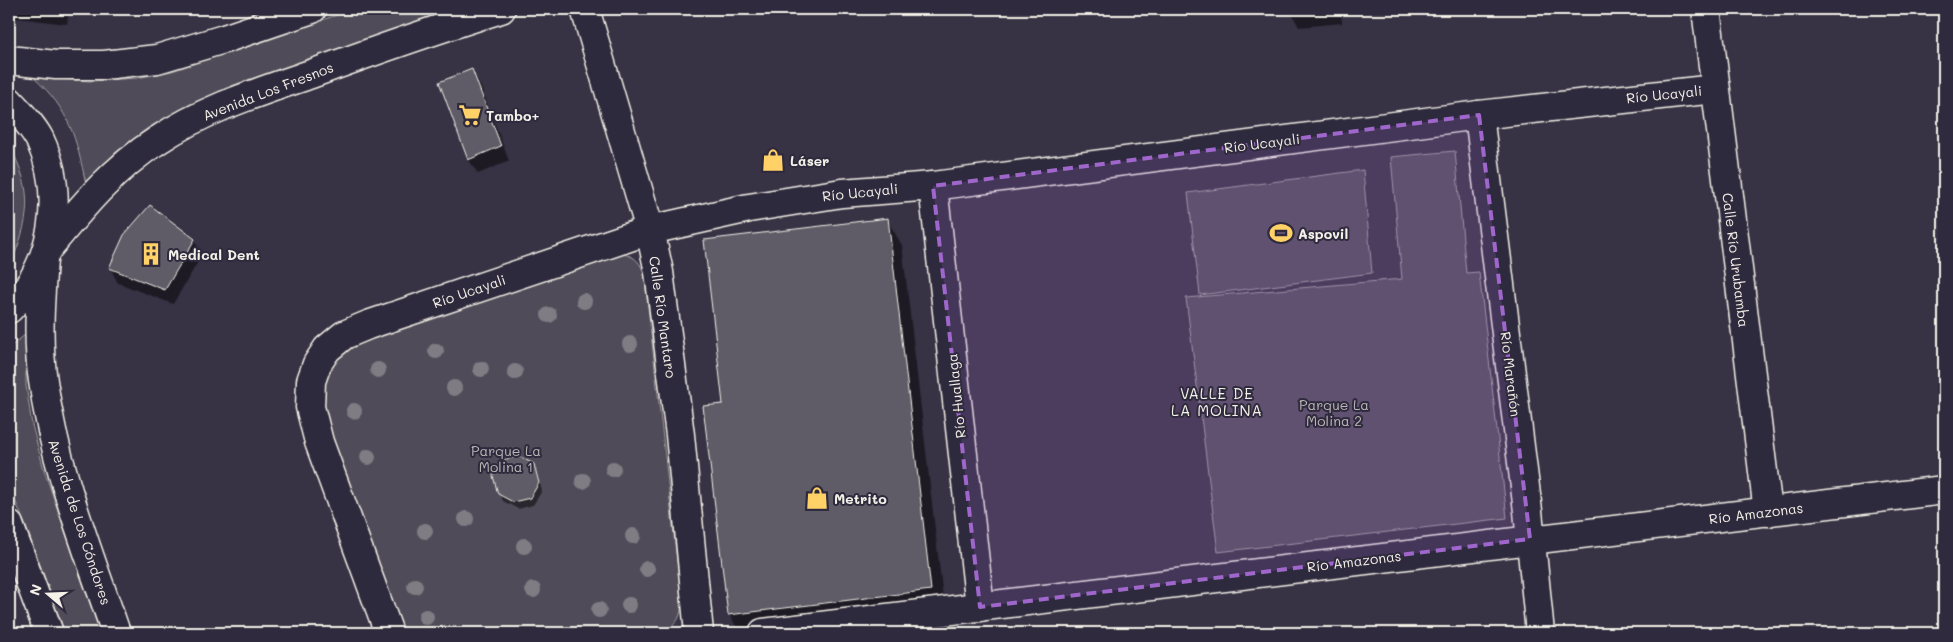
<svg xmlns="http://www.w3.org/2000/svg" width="1953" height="642" viewBox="0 0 1953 642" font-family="Mali,sans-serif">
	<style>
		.green { fill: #504b59; stroke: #a29ea0 }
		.shadow { fill: #0007 }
		.building { fill: #5f5c67; stroke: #f4f1e8 }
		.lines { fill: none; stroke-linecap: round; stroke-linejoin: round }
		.minor-casing { stroke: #f4f1e8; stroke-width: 31 }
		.major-casing { stroke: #f4f1e8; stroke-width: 31 }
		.minor { stroke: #2f2a3d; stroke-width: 28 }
		.major { stroke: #2f2a3d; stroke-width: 28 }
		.tree { fill: #807b83 }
		.marked { fill: #9f67cb; fill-opacity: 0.2; stroke: #9f67cb; stroke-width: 4; stroke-dasharray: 10 6; stroke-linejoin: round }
		.labels { text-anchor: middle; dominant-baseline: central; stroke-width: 4; stroke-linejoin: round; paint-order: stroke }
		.street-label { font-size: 14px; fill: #f4f1e8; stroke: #2f2a3d }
		.poi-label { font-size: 14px; font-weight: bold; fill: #f4f1e8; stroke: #2f2a3d; text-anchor: start }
		.park-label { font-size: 14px; fill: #bbb7b6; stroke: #2f2a3d }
		.neighbourhood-label { font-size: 15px; letter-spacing: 1px; fill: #f4f1e8; stroke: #2f2a3d }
	</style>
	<rect width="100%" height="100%" fill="#373244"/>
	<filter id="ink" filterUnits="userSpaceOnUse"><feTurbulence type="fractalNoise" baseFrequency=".02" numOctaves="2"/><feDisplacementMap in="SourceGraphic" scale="10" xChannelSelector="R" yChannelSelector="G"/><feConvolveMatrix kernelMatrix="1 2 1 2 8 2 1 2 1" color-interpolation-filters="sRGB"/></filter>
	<g filter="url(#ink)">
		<g class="green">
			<path d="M410,9H453L236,85L189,105L148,128L115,153L86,184C76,138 70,110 34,78L92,81L137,78L172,71L340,14Z"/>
			<path d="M9,145C35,192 30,220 9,268Z"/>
			<path d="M1455,151L1466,273L1479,272L1507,518L1218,552L1186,298L1402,279L1391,157Z"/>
			<path d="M1363,170L1372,273L1200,295L1188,193Z"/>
			<path d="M618,254C632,254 638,259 644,272L681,597C683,619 676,629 653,633H400L328,425L322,397L323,380L340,354L356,344Z"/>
			<path d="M26,334V386L32,425L44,470L100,633H65L25,524L9,486V348Z"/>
		</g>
		<g class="shadow">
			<path d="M9,9H69L67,24L9,17Z"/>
			<path d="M1289,9H1341L1342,23L1299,27Z"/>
			<path d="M472,71L480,85L509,161L478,174L469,160L440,83Z"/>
			<path d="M887,220L902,245L945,615L797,633H740L729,614L724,405Z"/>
			<path d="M194,240L202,255L173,304L118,283L110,268Z"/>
			<path d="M533,465L537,473L542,491L533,505L518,509L503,501L499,493Z"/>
		</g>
		<g class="building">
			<path d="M472,69L501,146L468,160L439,82Z"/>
			<path d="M150,205L195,239L165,290L109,268L124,235Z"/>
			<path d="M888,218L931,590L728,615L703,406L723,404L704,240Z"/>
			<path d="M518,456L534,464L539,483L530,498L513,502L498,494L493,476L501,461Z"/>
		</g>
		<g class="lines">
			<defs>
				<g id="minor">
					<path d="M585,9L650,230L659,272L680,435L699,633"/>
					<path d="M1706,9L1768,512"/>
					<path d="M1479,115L1528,511L1540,633"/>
					<path d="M933,186L980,607"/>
					<path d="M43,260C40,300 37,341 43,381C55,469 88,550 116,633"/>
					<path d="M9,525L49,633"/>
					<path d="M389,633L319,442L310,407L311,381L317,364L327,349L344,335L368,325L650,230L749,208L842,193L933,186L1479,115L1715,89"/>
					<path d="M763,633L1944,490"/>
				</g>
				<g id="major">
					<path d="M9,60L56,65H104L157,59L224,39L312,9"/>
					<path d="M9,101C20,113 33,126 40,140C66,196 54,267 9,309"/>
					<path d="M48,248C81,208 114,168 158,140C204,109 259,92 311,74C374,51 437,29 501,9"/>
				</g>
			</defs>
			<use href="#minor" class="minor-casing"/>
			<use href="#major" class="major-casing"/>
			<use href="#minor" class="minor"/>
			<use href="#major" class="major"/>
		</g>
		<g class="tree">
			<circle cx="584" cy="301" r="8"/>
			<circle cx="549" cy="315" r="8"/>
			<circle cx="630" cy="344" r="8"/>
			<circle cx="436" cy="351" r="8"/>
			<circle cx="481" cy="369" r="8"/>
			<circle cx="378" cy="370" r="8"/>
			<circle cx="515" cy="372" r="8"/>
			<circle cx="454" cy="388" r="8"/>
			<circle cx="354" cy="411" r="8"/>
			<circle cx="368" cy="457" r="8"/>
			<circle cx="613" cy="469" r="8"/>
			<circle cx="583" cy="481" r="8"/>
			<circle cx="466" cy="519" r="8"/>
			<circle cx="425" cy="531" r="8"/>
			<circle cx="633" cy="536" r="8"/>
			<circle cx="524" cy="546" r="8"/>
			<circle cx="647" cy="569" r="8"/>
			<circle cx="415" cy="586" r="8"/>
			<circle cx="533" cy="590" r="8"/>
			<circle cx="629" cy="605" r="8"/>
			<circle cx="599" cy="610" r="8"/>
			<circle cx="426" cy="617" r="8"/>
		</g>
	</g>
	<path class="marked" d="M1479,115L1530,539L980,607L933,186Z"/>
	<defs>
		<symbol id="supermarket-bare" viewBox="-9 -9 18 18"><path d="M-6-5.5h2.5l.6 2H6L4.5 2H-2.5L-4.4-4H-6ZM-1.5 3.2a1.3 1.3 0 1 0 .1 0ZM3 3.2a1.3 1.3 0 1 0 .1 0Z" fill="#ffd166" stroke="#2f2a3d" stroke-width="2.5" paint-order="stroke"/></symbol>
		<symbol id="shop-bare" viewBox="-9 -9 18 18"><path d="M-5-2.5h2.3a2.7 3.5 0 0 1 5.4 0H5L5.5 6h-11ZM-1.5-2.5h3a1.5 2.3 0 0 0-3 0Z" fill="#ffd166" stroke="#2f2a3d" stroke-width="2.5" paint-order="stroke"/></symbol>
		<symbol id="stadium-bare" viewBox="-9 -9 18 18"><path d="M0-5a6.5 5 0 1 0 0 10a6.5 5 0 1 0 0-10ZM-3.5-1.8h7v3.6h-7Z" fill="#ffd166" stroke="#2f2a3d" stroke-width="2.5" paint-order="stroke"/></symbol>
		<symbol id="building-bare" viewBox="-9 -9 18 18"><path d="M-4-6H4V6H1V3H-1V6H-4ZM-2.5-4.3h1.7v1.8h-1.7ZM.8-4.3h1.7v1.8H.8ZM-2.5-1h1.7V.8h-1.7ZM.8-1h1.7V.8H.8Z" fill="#ffd166" stroke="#2f2a3d" stroke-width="2.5" paint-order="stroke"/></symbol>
	</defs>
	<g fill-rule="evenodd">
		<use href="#supermarket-bare" x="454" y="99" width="32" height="32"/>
		<use href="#shop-bare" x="757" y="144" width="32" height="32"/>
		<use href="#stadium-bare" x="1265" y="217" width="32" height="32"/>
		<use href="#building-bare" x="135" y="238" width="32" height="32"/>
		<use href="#shop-bare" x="801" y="482" width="32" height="32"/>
	</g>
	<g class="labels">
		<g class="street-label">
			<text transform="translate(268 91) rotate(-21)">Avenida Los Fresnos</text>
			<text transform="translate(1664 94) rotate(-6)">Río Ucayali</text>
			<text transform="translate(1262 143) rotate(-7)">Río Ucayali</text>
			<text transform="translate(860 192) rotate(-6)">Río Ucayali</text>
			<text transform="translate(1736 260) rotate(83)">Calle Río Urubamba</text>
			<text transform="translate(469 291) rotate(-19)">Río Ucayali</text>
			<text transform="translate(663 317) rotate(82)">Calle Río Mantaro</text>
			<text transform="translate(1511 374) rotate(83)">Río Marañón</text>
			<text transform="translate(956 396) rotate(-96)">Río Huallaga</text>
			<text transform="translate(1756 513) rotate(-7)">Río Amazonas</text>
			<text transform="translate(80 522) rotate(72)">Avenida de Los Cóndores</text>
			<text transform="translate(1354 561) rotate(-7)">Río Amazonas</text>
		</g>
		<g class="poi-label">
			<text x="486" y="115">Tambo+</text>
			<text x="790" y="160">Láser</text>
			<text x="1298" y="233">Aspovil</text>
			<text x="168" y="254">Medical Dent</text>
			<text x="834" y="498">Metrito</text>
		</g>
		<g class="park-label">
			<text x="1334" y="404">Parque La<tspan x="1334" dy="16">Molina 2</tspan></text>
			<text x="506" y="450">Parque La<tspan x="506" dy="16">Molina 1</tspan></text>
		</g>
		<g class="neighbourhood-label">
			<text x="1217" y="393">VALLE DE<tspan x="1217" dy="17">LA MOLINA</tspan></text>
		</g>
	</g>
	<rect width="1953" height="642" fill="none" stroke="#2f2a3d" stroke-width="30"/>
	<rect x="15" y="15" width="1923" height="612" fill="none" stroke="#f4f1e8" stroke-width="2" filter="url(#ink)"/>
	<g transform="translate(48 594) rotate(289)" stroke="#2f2a3d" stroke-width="4" paint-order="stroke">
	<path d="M0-4L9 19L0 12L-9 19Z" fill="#f4f1e8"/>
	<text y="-8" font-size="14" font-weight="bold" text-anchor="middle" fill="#f4f1e8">N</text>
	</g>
</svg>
